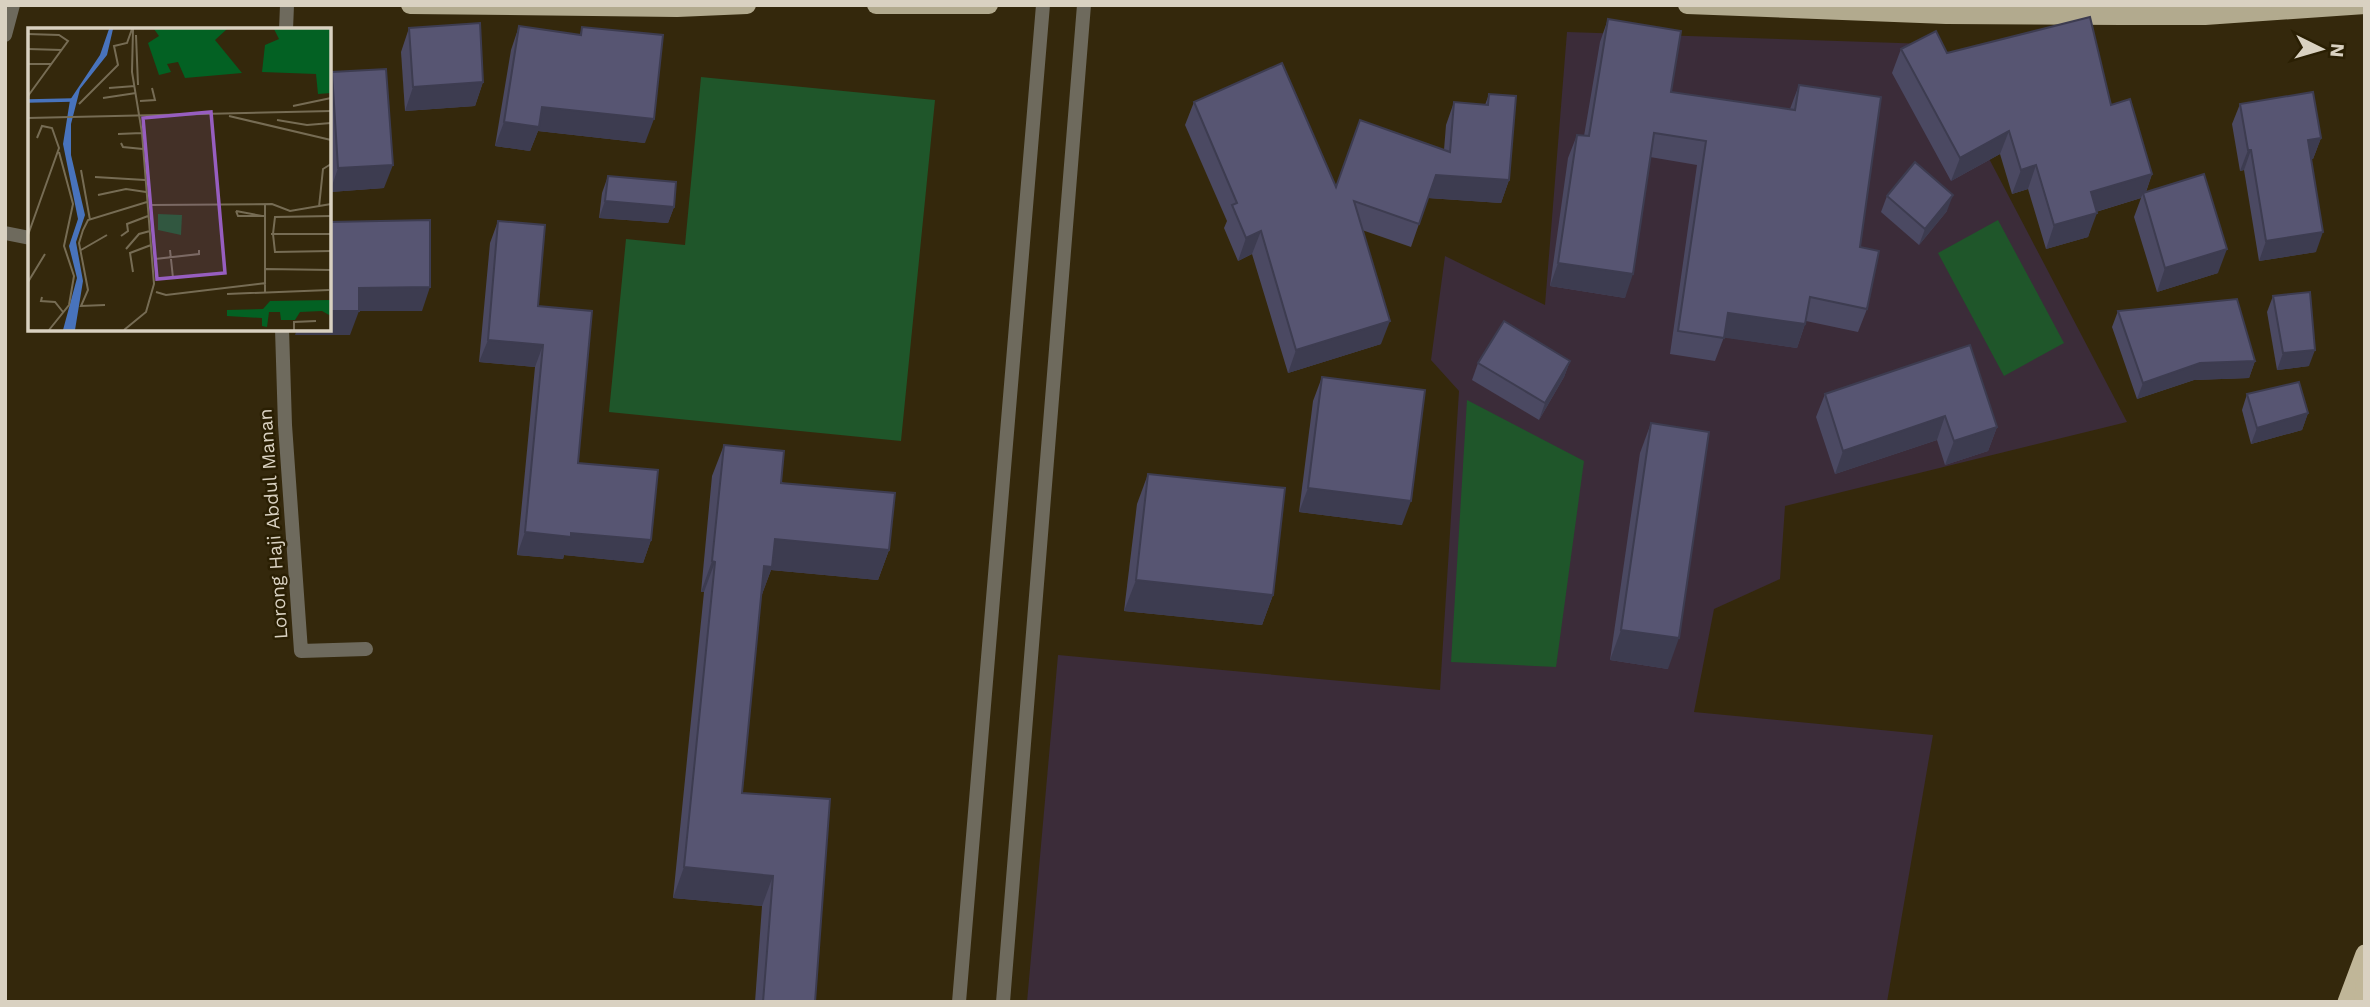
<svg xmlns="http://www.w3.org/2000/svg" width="2370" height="1007" viewBox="0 0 2370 1007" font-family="'Work Sans',sans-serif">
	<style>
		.education { fill: #3b2c39 }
		.pitch { fill: #1f562a }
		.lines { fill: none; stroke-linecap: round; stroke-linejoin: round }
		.minor { stroke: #6e6a5d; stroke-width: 14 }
		.primary { stroke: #b2aa8e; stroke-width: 18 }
		.trunk { stroke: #c0b698; stroke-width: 19 }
		.wall { fill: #4b4962 }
		.shaded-wall { fill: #3d3c50 }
		.building { fill: #575572; stroke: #3d3c50; stroke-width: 2 }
		.labels { text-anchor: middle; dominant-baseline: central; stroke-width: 5; stroke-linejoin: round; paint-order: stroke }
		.street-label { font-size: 19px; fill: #d9d1c1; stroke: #2a1f03 }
		.inset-river { fill: none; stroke: #4873bc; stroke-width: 3.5 }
		.inset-road { fill: none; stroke: #766c54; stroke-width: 2 }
		.view { fill: #975ec0; fill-opacity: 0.15; stroke: #975ec0; stroke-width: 3.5 }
		.inset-edge { fill: none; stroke: #d9d1c1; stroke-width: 3.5 }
	</style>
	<rect width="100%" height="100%" fill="#34280c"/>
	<path class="education" d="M1567,32L1929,44L2127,422L1785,506L1780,579L1714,609L1694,712L1933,735L1887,1002H1027L1058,655L1440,690L1459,391L1431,360L1445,256L1545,305Z"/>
	<g class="pitch">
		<path d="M701,77L935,100L901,441L609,412L626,239L685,245Z"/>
		<path d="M1998,220L2064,343L2004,376L1938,253Z"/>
		<path d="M1467,400L1584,461L1556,667L1451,662Z"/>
	</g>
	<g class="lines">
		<g class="minor">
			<path d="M286,30L287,5"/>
			<path d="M5,35L13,5"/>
			<path d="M5,233L30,238"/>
			<path d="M282,329L285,425L301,651L366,649"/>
			<path d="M959,1002L1043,5"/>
			<path d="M1003,1002L1084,5"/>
		</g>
		<g class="primary">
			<path d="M410,5L677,8L747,5"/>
			<path d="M876,5H989"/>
			<path d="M1687,5L1946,15L2122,16H2205L2365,5"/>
		</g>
		<g class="trunk">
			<path d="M2347,1002L2365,954"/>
			<path d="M2364,1002L2365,985"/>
		</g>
	</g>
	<g class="wall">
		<path d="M1608,19L1671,92L1790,109L1799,85L1860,247L1867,309L1858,332L1806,321L1797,348L1724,337L1715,361L1670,354L1697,165L1650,157L1625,298L1550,286L1568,158L1577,135L1584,136L1600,42Z"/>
		<path d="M519,26L580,35L582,27L645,143L538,131L530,151L495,146L511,50Z"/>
		<path d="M409,28L483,82L475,106L405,111L401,52Z"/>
		<path d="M1901,49L1947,53L2111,105L2152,174L2146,192L2218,273L2157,292L2134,217L2141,198L2096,212L2088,237L2046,249L2028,189L2012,194L2000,154L1951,181L1892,73Z"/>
		<path d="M332,72L384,188L330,192L329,80Z"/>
		<path d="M1489,94L1509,180L1501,203L1428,198L1411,247L1362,230L1381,344L1288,373L1252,254L1238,261L1224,228L1227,221L1185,125L1194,102L1336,187L1444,150L1446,125L1454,102L1485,105Z"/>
		<path d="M2240,104L2321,138L2313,159H2311L2316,252L2259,261L2244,170L2240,171L2232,124Z"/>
		<path d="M608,176L674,207L668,223L599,218L602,193Z"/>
		<path d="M1887,196L1947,211L1919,245L1881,212Z"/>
		<path d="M498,221L538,306L578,463L651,540L643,563L564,555L563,559L517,555L535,367L479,362L490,243Z"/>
		<path d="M2273,296L2309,366L2277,370L2267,312Z"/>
		<path d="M2118,311L2255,361L2249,378L2194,380L2137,399L2112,327Z"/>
		<path d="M1570,361L1564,377L1539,420L1472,380L1478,363Z"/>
		<path d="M1322,377L1402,525L1299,512L1313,401Z"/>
		<path d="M1825,394L1997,427L1988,451L1945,465L1937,440L1835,474L1816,417Z"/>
		<path d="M2247,394L2308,413L2302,430L2251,444L2242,410Z"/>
		<path d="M1651,423L1668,669L1610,660L1640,453Z"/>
		<path d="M724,445L889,550L878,580L771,570L761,597L742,793L830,799L815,1002H755L762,906L673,898L704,592H701L712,476Z"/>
		<path d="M1148,474L1273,595L1262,625L1124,611L1137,504Z"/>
	</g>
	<g class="shaded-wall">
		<path d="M483,82L475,106L405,111L413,87Z"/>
		<path d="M542,107L654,119L645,143L538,131L530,151L495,146L504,122Z"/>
		<path d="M2009,131L2000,154L1951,181L1960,158Z"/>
		<path d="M2321,138L2313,159L2301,161L2308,140Z"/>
		<path d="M2248,150H2251L2244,170L2240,171Z"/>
		<path d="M393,165L384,188L330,192L338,168Z"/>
		<path d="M2036,165L2028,189L2012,194L2021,170Z"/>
		<path d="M2152,174L2144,197L2143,193L2141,198L2082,216L2091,192Z"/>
		<path d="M1436,175L1509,180L1501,203L1428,198Z"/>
		<path d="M1953,195L1947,211L1919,245L1925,229Z"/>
		<path d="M605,201L674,207L668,223L599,218Z"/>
		<path d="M2097,213L2088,237L2046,249L2054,225Z"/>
		<path d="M1261,231L1252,254L1238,261L1246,238Z"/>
		<path d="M2323,232L2316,252L2259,261L2266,241Z"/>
		<path d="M2227,249L2218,273L2157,292L2165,268Z"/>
		<path d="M1558,263L1633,274L1625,298L1550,286Z"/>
		<path d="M430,287L422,311H359L350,335H295L297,329H329V311L359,288Z"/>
		<path d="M1728,313L1805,324L1797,348L1719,337Z"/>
		<path d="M1390,321L1381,344L1288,373L1296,350Z"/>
		<path d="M488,340L543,345L535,367L479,362Z"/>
		<path d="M2315,350L2309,366L2277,370L2283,353Z"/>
		<path d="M1570,361L1564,377L1539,420L1545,403Z"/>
		<path d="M2255,361L2249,378L2194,380L2137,399L2143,383L2200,363Z"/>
		<path d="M2308,413L2302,430L2251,444L2257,428Z"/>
		<path d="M1945,416L1937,440L1835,474L1843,451Z"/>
		<path d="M1997,427L1988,451L1945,465L1954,441Z"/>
		<path d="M1308,488L1411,501L1402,525L1299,512Z"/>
		<path d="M525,532L571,533L651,540L643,563L564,555L563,559L517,555Z"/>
		<path d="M775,539L889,550L878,580L771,570L761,597L764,566Z"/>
		<path d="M712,561L715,562L704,592H701Z"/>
		<path d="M1136,580L1273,595L1262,625L1124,611Z"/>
		<path d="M1621,630L1679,638L1668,669L1610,660Z"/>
		<path d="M684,867L773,876L762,906L673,898Z"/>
	</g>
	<g class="building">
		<path d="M2090,17L2111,105L2130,99L2152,174L2091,192L2097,213L2054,225L2036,165L2021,170L2009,131L1960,158L1901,49L1936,31L1947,53Z"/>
		<path d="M1608,19L1681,31L1671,92L1795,110L1799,85L1881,97L1860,247L1879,251L1867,309L1810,297L1805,324L1728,313L1724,338L1678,331L1706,141L1654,133L1633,274L1558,263L1577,135L1589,136Z"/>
		<path d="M480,23L483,82L413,87L409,28Z"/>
		<path d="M519,26L581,35L582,27L663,35L654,119L542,107L539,127L504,122Z"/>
		<path d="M1282,63L1336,187L1360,120L1450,152L1454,102L1488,105L1489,94L1516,96L1509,180L1436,175L1419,224L1354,201L1390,321L1296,350L1261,231L1246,238L1232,205L1237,203L1194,102Z"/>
		<path d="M386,69L393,165L338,168L332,72Z"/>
		<path d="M2313,92L2321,138L2308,140L2323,232L2266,241L2251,150H2248L2240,104Z"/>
		<path d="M1915,162L1953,195L1925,229L1887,196Z"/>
		<path d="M2204,174L2227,249L2165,268L2143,193Z"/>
		<path d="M608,176L676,182L674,207L605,201Z"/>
		<path d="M430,220V287L359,288V311H329V222Z"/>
		<path d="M498,221L545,225L538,306L592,311L578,463L658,470L651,540L571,533V537L525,532L543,345L488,340Z"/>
		<path d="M2310,292L2315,350L2283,353L2273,296Z"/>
		<path d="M2237,299L2255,361L2200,363L2143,383L2118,311Z"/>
		<path d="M1504,321L1570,361L1545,403L1478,363Z"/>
		<path d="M1970,345L1997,427L1954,441L1945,416L1843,451L1825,394Z"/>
		<path d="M1322,377L1425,390L1411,501L1308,488Z"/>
		<path d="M2299,382L2308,413L2257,428L2247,394Z"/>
		<path d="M1651,423L1709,432L1679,638L1621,630Z"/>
		<path d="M724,445L784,451L781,483L895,493L889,550L775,539L772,567L764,566L742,793L830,799L815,1002H763L773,876L684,867L715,562L712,561Z"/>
		<path d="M1148,474L1285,488L1273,595L1136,580Z"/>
	</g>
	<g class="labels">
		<g class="street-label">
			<text transform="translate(273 524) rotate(-94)">Lorong Haji Abdul Manan</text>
		</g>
	</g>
	<g transform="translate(28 28)">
		<rect width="303" height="303" fill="#34280c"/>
		<path d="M126,1H199L187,12L214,45L157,50L150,34L139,36L143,44L131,47L120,15L131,8ZM246,1H303V65L290,66L288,46L234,44L237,17L251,11ZM303,272V288L294,283L272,284L267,292H253L252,284H241L239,299L234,298V290L199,288V282L235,281L242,273Z" fill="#036123"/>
		<path d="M130,186L154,187L153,207L130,202Z" fill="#1f562a"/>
		<path d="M81,1H85L79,27L52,61L43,96V127L57,187L48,214L55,253L47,302H35L49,250L41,218L50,191L35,116L42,72L72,27Z" fill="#4873bc"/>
		<path class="inset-river" d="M0,73L44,72"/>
		<path class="inset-road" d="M0,6L31,7L40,13L0,68M108,7L110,57M0,21L34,22M0,36H24M81,60L107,58M75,70L108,65M112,73L127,72L124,60M51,76L90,37L86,18L99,15L104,1M265,78L303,70M201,88L303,112M0,90L303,83M249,92L279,97L303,95M90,106L114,105M93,115L95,119L115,121M53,142L62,192M67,149L117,152M70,167L98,161L118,164M123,177L244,176L262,183L303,176M291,179L295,141L303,136M208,183L210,188H237M208,183L234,188M303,188L247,189L245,206L247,224L303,223M243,206H303M0,207L31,120L24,100L14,98L9,110M93,208L100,203L99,196L120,188M98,221L111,206L122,203M53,222L79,207M127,231L171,226V222M238,241L303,242M105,244L102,225L123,217M129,250H145L142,222M0,254L17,226M128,264L138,267L238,255M237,265V176M199,266L301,262M14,269L13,273L27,274L35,284M77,277L53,278L60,262L51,215L55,202L60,192L119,174M21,302L41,277L46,248L36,218L45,176L31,124M96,302L118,284L126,256L114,105L104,44L105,1M266,302V294L288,293"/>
		<path class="view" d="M183,84L197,245L129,251L115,90Z"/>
		<rect width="303" height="303" class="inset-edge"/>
	</g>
	<rect width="2370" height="1007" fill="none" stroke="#d9d1c1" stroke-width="14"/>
	<g transform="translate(2321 49) rotate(95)" stroke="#2a1f03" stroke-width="5" paint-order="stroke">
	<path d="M0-5L12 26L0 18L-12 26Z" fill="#d9d1c1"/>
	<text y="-10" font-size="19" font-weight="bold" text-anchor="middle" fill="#d9d1c1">N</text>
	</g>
</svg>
